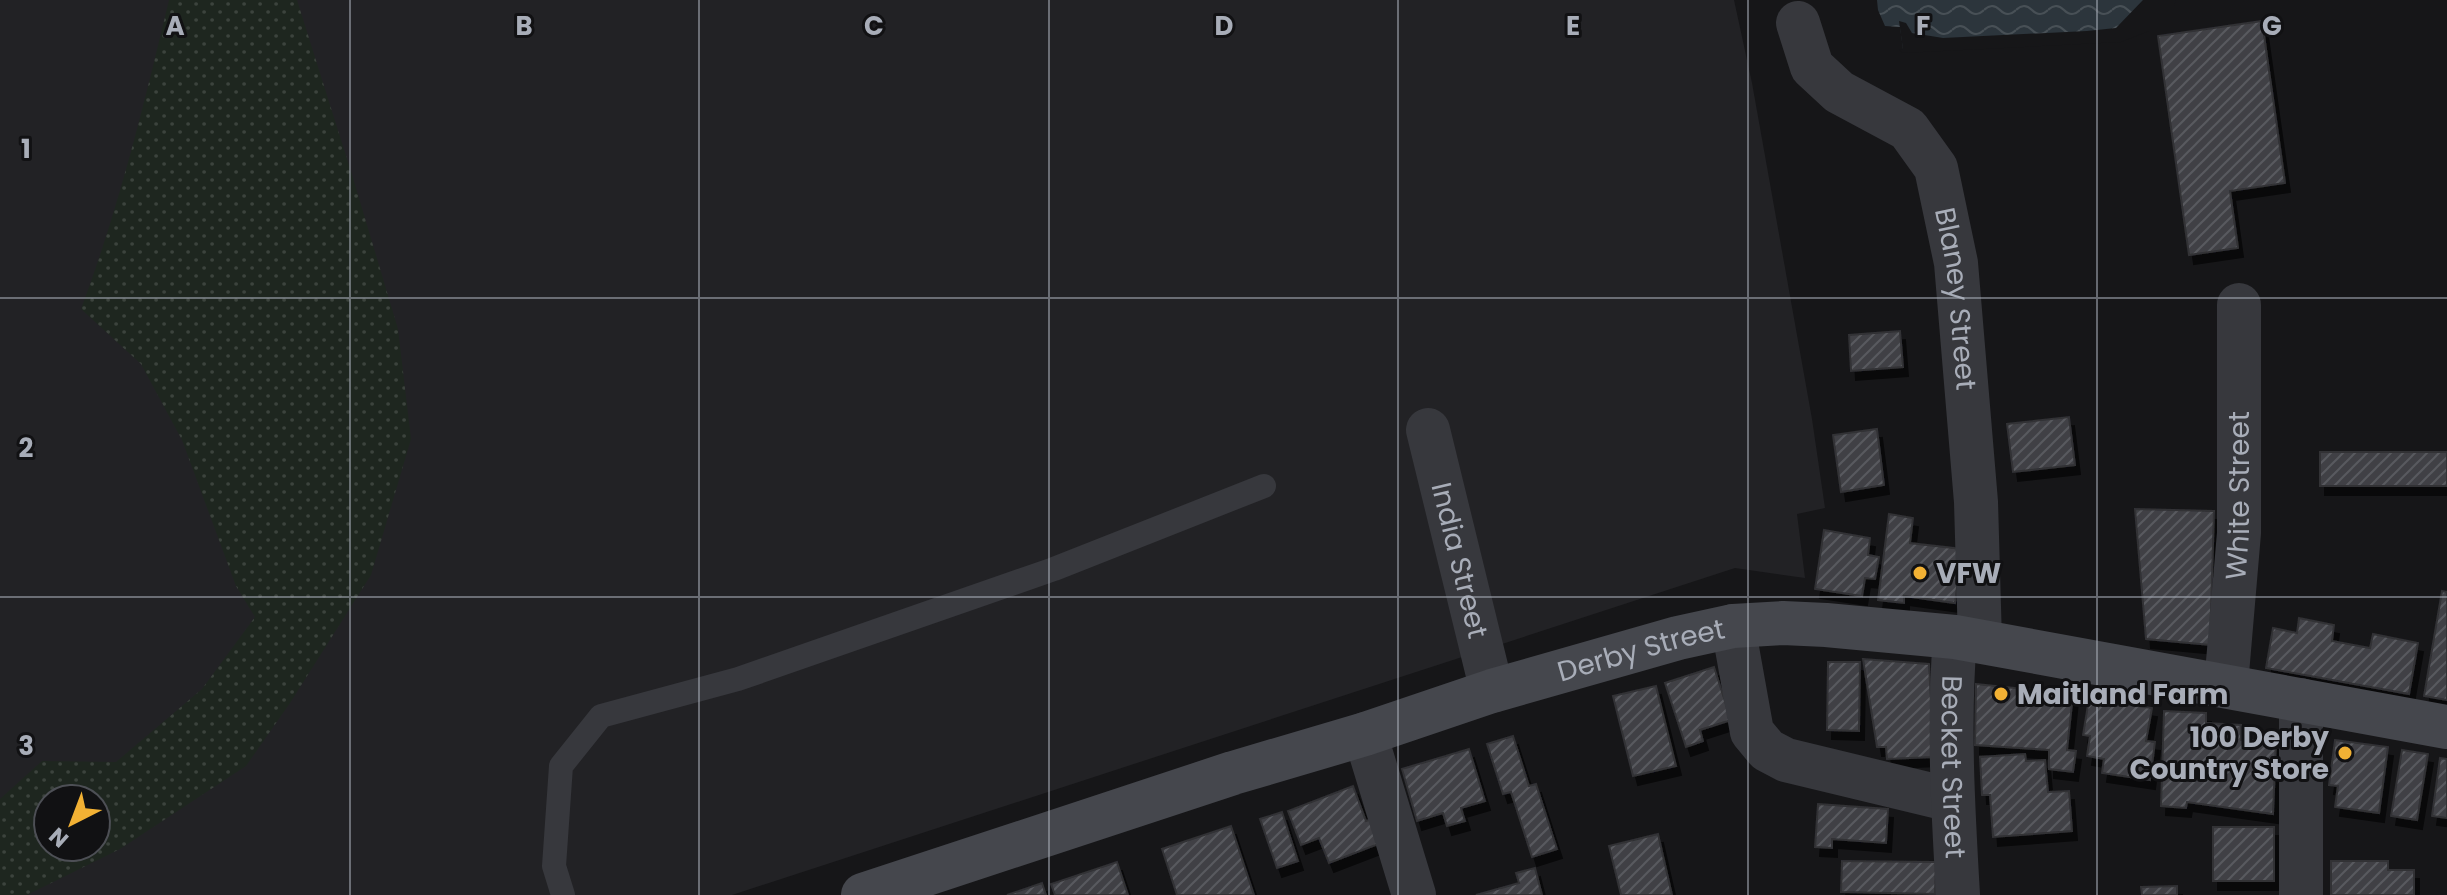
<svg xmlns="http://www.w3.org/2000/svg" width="2447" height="895" viewBox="0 0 2447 895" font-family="Poppins,sans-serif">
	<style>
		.built { fill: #222225; fill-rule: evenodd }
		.garden { fill: url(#garden-dots); fill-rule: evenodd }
		.water { fill: url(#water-waves) }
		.pier { fill: #161618 }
		.building { fill: url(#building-hatch); stroke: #303034; stroke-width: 2; filter: url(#shadow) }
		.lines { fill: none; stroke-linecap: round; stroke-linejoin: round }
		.lane { stroke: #37383d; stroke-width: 24 }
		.street { stroke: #37383d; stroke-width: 44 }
		.secondary { stroke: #45474d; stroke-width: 44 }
		.grid { fill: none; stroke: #a8adb8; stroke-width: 2; stroke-opacity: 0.55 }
		.poi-dot { fill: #f2b134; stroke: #111113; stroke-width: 3 }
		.labels { text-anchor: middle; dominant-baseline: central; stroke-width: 6; stroke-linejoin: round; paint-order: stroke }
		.street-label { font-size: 28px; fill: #a8adb8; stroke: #111113 }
		.poi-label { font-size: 28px; font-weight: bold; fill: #a8adb8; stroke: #111113; text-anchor: start }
		.grid-label { font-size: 26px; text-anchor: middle; font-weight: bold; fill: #a8adb8; stroke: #111113; stroke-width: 6; stroke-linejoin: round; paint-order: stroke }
	</style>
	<defs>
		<pattern id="garden-dots" width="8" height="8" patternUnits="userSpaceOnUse" patternTransform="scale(2)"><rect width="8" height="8" fill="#1e261f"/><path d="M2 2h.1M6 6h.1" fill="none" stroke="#3c433d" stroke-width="1.8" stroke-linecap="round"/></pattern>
		<pattern id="water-waves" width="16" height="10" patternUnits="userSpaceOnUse" patternTransform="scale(2)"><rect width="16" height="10" fill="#2c353c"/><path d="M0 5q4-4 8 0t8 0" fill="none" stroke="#485056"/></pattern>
		<pattern id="building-hatch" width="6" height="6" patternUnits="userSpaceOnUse" patternTransform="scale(2)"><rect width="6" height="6" fill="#404145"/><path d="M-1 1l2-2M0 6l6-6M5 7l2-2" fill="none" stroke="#595a5e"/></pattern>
		<filter id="shadow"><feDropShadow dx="5" dy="9" stdDeviation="0" flood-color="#0009"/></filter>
	</defs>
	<rect width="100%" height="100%" fill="#161618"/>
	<path class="built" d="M0,0H1734L1752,83L1812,419L1825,508L1797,514L1805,578L1735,568L732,895H0ZM48,799H96V847H48Z"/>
	<path class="garden" d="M169,0H297L353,178L398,329L411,439L371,575L290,703L246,766L120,849L27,895H0V799L42,761L116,762L202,689L255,617L236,586L182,440L141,364L81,309C119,208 144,104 169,0ZM48,799H96V847H48Z"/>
	<path class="water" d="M1877,0H2172L2147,27L1903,49L1900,27L1885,26L1878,10Z"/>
	<path class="pier" d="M2143,0H2176L2174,6L2149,31L2121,42L1903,53L1899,50L1903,49L1899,21L1906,23L1912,33L1943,38L2087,31L2116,28Z"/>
	<g class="building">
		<path d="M2262,21L2285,183L2230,191L2238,248L2189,255L2158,36Z"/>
		<path d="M1900,331L1903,367L1851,371L1849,335Z"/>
		<path d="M2069,417L2075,465L2013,472L2007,424Z"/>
		<path d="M1877,429L1884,485L1841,492L1833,435Z"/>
		<rect x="2320" y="452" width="127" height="34"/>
		<path d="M2135,509L2214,511L2210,645L2146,639Z"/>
		<path d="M1889,514L1913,518L1910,543L1962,549L1955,603L1904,596V603L1878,600Z"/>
		<path d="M1824,530L1870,538L1868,555L1879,557L1875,579L1865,578L1862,596L1815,589Z"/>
		<path d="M2442,591L2447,592V700L2424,696Z"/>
		<path d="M2299,618L2334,625L2332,641L2370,648L2373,634L2418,643L2409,694L2266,668L2273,628L2297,633Z"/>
		<path d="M1863,659L1929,664L1934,757L1887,759L1886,747H1877Z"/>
		<path d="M1828,662H1860L1859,731L1827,730Z"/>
		<path d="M1714,667L1731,720L1700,730L1703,741L1686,747L1665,683Z"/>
		<path d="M1976,684L2073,694L2067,750L2076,751L2073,772L2049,769V750L1975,745Z"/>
		<path d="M1656,686L1676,766L1633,776L1613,696Z"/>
		<path d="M2089,699L2152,708L2146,741L2155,742L2150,780L2102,773L2104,759L2087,756L2090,736L2083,735Z"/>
		<path d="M2164,711L2206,713V723L2241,725V740L2276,741L2273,814L2187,802L2186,808L2161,806Z"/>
		<path d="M1513,736L1529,786L1536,784L1557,849L1532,857L1511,792L1503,794L1487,744Z"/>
		<path d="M2335,740L2388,747L2379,813L2335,807L2338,786L2329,785Z"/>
		<path d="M1469,749L1485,801L1461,808L1465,821L1447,826L1443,813L1417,821L1402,769Z"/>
		<path d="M2402,750L2428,754L2417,820L2391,816Z"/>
		<path d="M2025,754L2026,761L2045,760L2048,792L2069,791L2072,831L1993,837L1990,795H1982L1980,757Z"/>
		<path d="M2440,758L2447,759V818L2432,816Z"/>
		<path d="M1353,786L1366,821L1372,819L1381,843L1329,863L1319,838L1301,845L1288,811Z"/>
		<path d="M1818,804L1888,809L1886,843L1832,839V848L1815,847Z"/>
		<path d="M1282,812L1298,861L1277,868L1260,819Z"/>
		<path d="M1231,826L1254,895H1177L1162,849Z"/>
		<rect x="2213" y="827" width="61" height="54"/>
		<path d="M1658,834L1672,895H1621L1609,846Z"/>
		<path d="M1842,861L1936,862L1935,894L1841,892Z"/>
		<path d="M2331,861H2388V870H2414V895H2331Z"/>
		<path d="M1117,862L1128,895H1055L1051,884Z"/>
		<path d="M1535,868L1542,895H1476L1519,883L1516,873Z"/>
		<path d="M1042,883L1046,895H1007Z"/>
		<path d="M2177,886V895H2142L2141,887Z"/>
	</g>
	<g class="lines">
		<path class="lane" d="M563,895L554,866L561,766L601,716L738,679L1054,569L1264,486"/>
		<g class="street">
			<path id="s1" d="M1798,23L1812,67L1839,92L1908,129L1936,168L1956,263L1976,502L1980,641"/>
			<path id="s2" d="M1428,430L1492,691"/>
			<path d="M1733,626L1752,732L1767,750L1786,760L1952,800"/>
			<path id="s3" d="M1955,637C1948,723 1953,809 1958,895"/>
			<path id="s4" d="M2226,685L2239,533V305"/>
			<path d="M2301,700V895"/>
			<path d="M1365,734L1414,895"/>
		</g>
		<path class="secondary" id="s5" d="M863,895L1233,773L1365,734L1492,691L1678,638L1733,626L1783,623L1826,625L1955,637L2447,727"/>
	</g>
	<path class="grid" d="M350,0V895M699,0V895M1049,0V895M1398,0V895M1748,0V895M2097,0V895M0,298H2447M0,597H2447"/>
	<g class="poi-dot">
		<circle cx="1920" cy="573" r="8"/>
		<circle cx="2001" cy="694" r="8"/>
		<circle cx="2345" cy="753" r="8"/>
	</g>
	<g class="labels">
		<g class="street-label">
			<text stroke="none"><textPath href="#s1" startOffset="342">Blaney Street</textPath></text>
			<text stroke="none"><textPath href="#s4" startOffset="190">White Street</textPath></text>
			<text stroke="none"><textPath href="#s2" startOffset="134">India Street</textPath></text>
			<text stroke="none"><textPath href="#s5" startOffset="816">Derby Street</textPath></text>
			<text stroke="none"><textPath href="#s3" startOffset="130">Becket Street</textPath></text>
		</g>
		<g class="poi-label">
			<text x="1936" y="573">VFW</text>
			<text x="2017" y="694">Maitland Farm</text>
			<text x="2329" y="737" text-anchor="end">100 Derby<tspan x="2329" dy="32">Country Store</tspan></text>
		</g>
	</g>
	<g class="grid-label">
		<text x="175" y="35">A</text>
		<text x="524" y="35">B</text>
		<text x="874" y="35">C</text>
		<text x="1224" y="35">D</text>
		<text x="1573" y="35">E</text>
		<text x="1923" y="35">F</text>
		<text x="2272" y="35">G</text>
		<text x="26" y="158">1</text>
		<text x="26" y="457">2</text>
		<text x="26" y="755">3</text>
	</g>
	<g transform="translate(72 823) rotate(222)"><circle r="38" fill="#111113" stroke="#4d4f55" stroke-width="2"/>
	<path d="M0-6L14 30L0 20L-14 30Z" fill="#f2b134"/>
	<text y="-12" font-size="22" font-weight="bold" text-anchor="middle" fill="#a8adb8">N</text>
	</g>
</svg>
